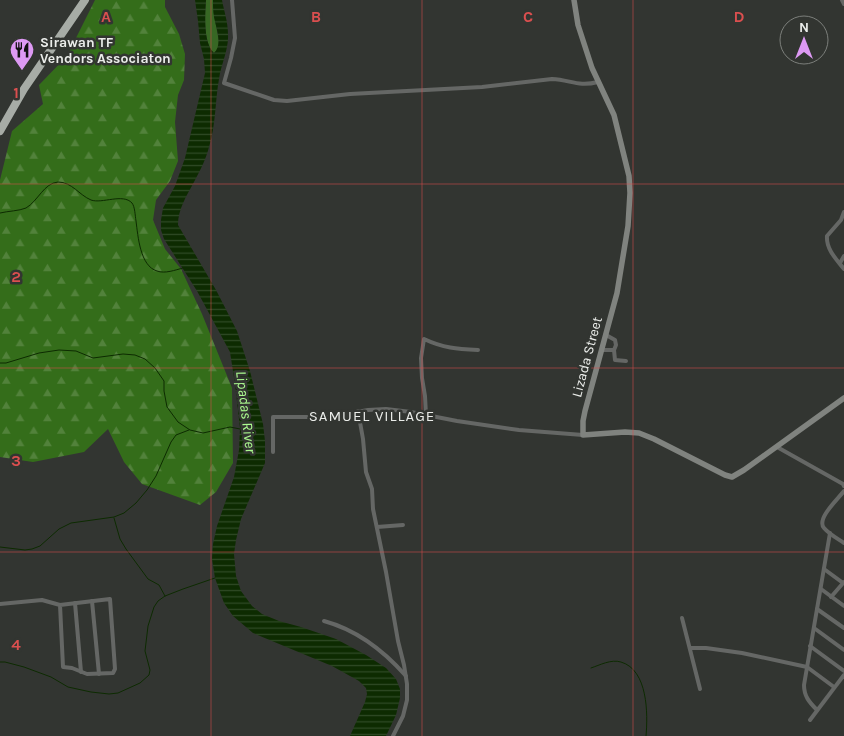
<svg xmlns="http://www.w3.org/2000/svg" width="844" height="736" viewBox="0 0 844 736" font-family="Karla,sans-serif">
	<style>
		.grass { fill: #376724 }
		.forest { fill: url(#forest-firs) }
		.water { fill: url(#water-rules) }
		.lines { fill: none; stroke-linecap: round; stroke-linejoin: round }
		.stream { stroke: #0d2b01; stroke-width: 1 }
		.street { stroke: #656765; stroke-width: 4 }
		.secondary { stroke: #80837f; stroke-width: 5.5 }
		.highway { stroke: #a7aca6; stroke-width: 8 }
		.grid { fill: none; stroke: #da4f4f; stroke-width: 1; stroke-opacity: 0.55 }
		.labels { text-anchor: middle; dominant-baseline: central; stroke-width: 5; stroke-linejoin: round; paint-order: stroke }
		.poi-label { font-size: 14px; font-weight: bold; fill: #ebedea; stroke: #323531; text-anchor: start }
		.street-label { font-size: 14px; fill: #ebedea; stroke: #323531 }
		.water-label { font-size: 15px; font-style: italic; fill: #abfa8f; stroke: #323531 }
		.neighbourhood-label { font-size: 15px; letter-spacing: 1px; fill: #ebedea; stroke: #323531 }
		.grid-label { font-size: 16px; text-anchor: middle; font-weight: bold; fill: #da4f4f; stroke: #323531; stroke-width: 5; stroke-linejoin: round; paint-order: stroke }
	</style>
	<defs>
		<pattern id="forest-firs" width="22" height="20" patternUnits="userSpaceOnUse" patternTransform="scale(1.25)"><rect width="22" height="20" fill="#346d1a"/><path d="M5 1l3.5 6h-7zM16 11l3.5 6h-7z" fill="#52823b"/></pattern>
		<pattern id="water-rules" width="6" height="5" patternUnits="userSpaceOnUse" patternTransform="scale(1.25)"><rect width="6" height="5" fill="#0d2b01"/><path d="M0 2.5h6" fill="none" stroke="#304a26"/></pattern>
	</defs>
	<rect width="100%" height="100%" fill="#323531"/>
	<path class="grass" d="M206,0H213L214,14L219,42L218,49L214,53C203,43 205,14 206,0Z"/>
	<path class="forest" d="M95,0H165V7L179,34L185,54L184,80L178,95L175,122L178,161L170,181L156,200L153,220L165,249L181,269L202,314L232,388L233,463L216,492L200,505L142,484L124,462L108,429L84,452L33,462L0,457V180L12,131L43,104L39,85L67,56Z"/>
	<path class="water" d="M195,0H206C205,14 203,43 214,53C223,44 216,28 214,17C213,11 213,6 213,0H222C224,11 228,22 228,34C229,49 221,64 219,79C215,101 216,125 209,147C206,159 200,171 194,182C187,195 178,209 178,225L216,290L237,331L250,371L263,424L265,441V463L241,519L236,540L234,554L236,576L241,591L252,606L262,614L279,621L301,627L336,639L366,655L386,668L396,679L400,689V698L396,715L386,736H350L365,702L367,694L366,688L359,681L332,666L253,633L233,616L224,603L215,578L212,559L213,544L217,526L234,477L239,450L240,428L235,384L230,352L197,291L164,239L161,230V220L163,208L175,186L185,158L205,73L204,59L200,43L198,21Z"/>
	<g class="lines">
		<g class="stream">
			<path d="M0,213C8,211 19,211 26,208C38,201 44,183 58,182C72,182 79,195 91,200C102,204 123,193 132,203C135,207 135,215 136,221C138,236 140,266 157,271C165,274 175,270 183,268"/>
			<path d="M0,363H6L39,353L59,350L76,351L93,358L123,354L135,355L145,359L155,368L164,381V391L167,407L178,422L190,430L203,433L230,427L240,429"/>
			<path d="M114,518L120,539L126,549L148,579L159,585L165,596"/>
			<path d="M0,547L25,550L32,549L40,546L59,529L71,523L114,517L124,513L136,503L147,490L156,476L171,442L176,435L189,430"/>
			<path d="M0,662H5L24,667L51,677L68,687L91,692L109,694L118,693L140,683L149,675L150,670L145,651L148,626L154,607L158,601L165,596L183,589L215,578"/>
			<path d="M591,668C600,665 611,659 621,662C648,670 648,714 646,736"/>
		</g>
		<g class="street">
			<path d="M232,0L235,38L231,58L224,83L274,100L287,101L350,94L482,87L552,79C571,80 578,87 598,82"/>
			<path d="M842,0L844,4"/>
			<path d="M844,212L841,220L827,236C826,249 836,259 844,269"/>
			<path d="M840,263L844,256"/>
			<path d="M606,335L615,340L616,345L614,350"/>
			<path d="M602,350H614L615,360L626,361"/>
			<path d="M358,411L363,439L366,472L372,489L373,509L386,572L398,641L404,665L407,684V700L403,716L393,736"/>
			<path d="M426,415L425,396L422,378L421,358L424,339C443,348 457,349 478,350"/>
			<path d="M777,447L843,484L844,486"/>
			<path d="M273,452V417H329L368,410L386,409L411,412L457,421L519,430L583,435"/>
			<path d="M844,491C838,499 816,519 824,528C829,534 838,539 844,543"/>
			<path d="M377,527L403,525"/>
			<path d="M824,569L843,583"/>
			<path d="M821,589L844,606"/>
			<path d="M831,597L844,582"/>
			<path d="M92,601L99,674"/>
			<path d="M75,603L81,672"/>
			<path d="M0,604L42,600L60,605L110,599L115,669L113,673L87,674L72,668L63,667L60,605"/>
			<path d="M817,609L844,628"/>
			<path d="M682,618L700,689"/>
			<path d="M324,621C357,630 384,651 406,676"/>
			<path d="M814,628L844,650"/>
			<path d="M810,646L844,671"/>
			<path d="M690,648H706L742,653L807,667L834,687"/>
			<path d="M817,710C809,702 804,696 804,685L830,533"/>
			<path d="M810,720L844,675"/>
		</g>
		<path class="secondary" d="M574,0L578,25L592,68L614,115L629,176L630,193L628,226L617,293L585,411L583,421V435L625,432L639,433L654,439L725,475L732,477L744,470L844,398"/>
		<path class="highway" d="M0,131L24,89L85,0"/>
	</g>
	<path class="grid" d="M211,0V736M422,0V736M633,0V736M0,184H844M0,368H844M0,552H844"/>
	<defs>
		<symbol id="restaurant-pin" viewBox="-11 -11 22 30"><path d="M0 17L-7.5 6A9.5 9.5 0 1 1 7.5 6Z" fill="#dd99f3" stroke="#323531"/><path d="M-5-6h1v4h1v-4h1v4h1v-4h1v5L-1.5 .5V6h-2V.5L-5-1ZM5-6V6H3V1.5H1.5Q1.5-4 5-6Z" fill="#111"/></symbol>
	</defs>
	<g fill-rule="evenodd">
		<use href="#restaurant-pin" x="8" y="36" width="28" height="38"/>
	</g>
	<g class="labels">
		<g class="poi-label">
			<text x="40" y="42">Sirawan TF<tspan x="40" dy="16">Vendors Associaton</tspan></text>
		</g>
		<g class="street-label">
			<text transform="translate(587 357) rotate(-75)">Lizada Street</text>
		</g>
		<g class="water-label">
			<text transform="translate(246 412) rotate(83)">Lipadas River</text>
		</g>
		<g class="neighbourhood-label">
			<text x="372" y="416">SAMUEL VILLAGE</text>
		</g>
	</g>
	<g class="grid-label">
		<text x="106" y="22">A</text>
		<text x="316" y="22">B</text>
		<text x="528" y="22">C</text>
		<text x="739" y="22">D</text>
		<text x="16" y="98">1</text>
		<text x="16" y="282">2</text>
		<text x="16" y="466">3</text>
		<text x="16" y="650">4</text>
	</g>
	<g transform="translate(804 40)"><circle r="24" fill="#323531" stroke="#7c7f7b"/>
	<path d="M0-4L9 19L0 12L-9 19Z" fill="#dd99f3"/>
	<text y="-8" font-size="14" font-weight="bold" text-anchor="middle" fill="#ebedea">N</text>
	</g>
</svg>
